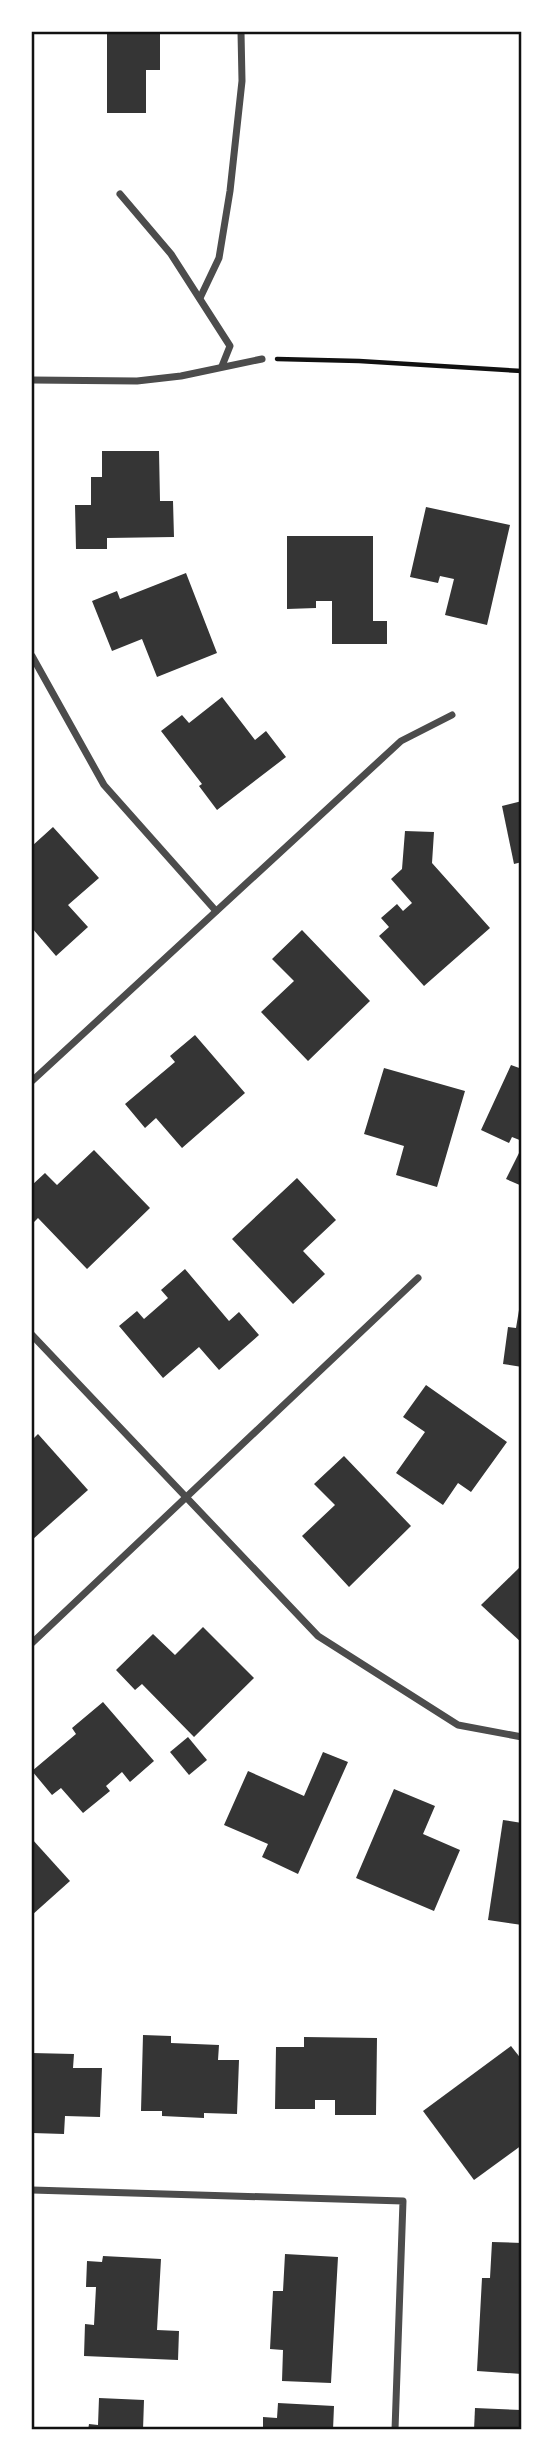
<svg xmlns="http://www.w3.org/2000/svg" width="553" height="2461" viewBox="0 0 553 2461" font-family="Literata,serif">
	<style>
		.building { fill: #353535 }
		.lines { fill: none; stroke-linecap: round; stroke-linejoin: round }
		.path { stroke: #111; stroke-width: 4.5 }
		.minor { stroke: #4c4c4c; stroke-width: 7 }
		.neatline { fill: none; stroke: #111; stroke-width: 2.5 }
	</style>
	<rect width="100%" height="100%" fill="#fff"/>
	<g class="building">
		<path d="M107,32H160V70H146V113H107Z"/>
		<path d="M102,451H159L160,501H173L174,537L107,538V549H76L75,505H91V477H102Z"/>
		<path d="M426,507L510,525L487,625L445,615L454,579L440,576L438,583L410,577Z"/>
		<path d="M287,536H373V621H387V644H332V601H316V608L287,609Z"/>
		<path d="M186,573L217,653L157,677L142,639L112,651L92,601L117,591L120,599Z"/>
		<path d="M222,697L255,740L266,731L286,757L217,810L199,786L202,784L161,731L182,715L189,723Z"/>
		<path d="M522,801V862L514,864L502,806Z"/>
		<path d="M53,827L99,878L68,905L88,927L56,956L32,928V846Z"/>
		<path d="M405,831L434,832L432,863L490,928L424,986L379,936L389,927L381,918L397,904L403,911L412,903L391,879L402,869Z"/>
		<path d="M302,930L370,1001L308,1061L261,1012L294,981L272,959Z"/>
		<path d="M195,1035L245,1093L182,1148L156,1118L145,1128L125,1104L175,1062L170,1056Z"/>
		<path d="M511,1065L522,1069V1141L512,1137L509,1143L481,1130Z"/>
		<path d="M384,1068L465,1091L437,1187L396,1175L404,1146L364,1134Z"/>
		<path d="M522,1147V1186L506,1179Z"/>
		<path d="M94,1150L150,1208L87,1269L38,1218L32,1224V1185L45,1173L57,1185Z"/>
		<path d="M297,1178L336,1220L303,1251L325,1274L293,1304L232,1239Z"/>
		<path d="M185,1269L229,1321L239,1312L259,1335L219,1370L199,1347L163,1378L119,1326L137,1311L144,1319L168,1298L161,1290Z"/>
		<path d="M520,1304L522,1305V1367L503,1364L508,1327L516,1328Z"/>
		<path d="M426,1385L507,1442L471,1492L458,1483L443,1505L396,1473L425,1432L403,1417Z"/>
		<path d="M38,1434L88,1490L32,1540V1440Z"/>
		<path d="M344,1456L411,1526L349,1587L302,1536L335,1505L314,1484Z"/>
		<path d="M522,1565V1643L481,1605Z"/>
		<path d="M203,1627L254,1678L194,1737L142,1684L135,1690L116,1670L153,1634L175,1655Z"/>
		<path d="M103,1702L154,1761L130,1782L122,1772L106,1786L110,1791L83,1813L61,1788L52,1795L32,1771L76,1734L72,1728Z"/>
		<path d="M188,1737L207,1760L189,1775L170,1752Z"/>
		<path d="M323,1752L348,1762L298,1874L262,1857L268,1844L224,1825L248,1771L304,1796Z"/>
		<path d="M394,1789L435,1806L423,1834L460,1850L434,1911L356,1878Z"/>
		<path d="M503,1820L522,1823V1925L488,1920Z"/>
		<path d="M32,1839L70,1881L32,1915Z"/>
		<path d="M143,2035L171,2036V2043L219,2045L218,2060H239L237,2114L204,2113V2118L162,2116V2111H141Z"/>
		<path d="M304,2037L377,2038L376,2115H335V2100H315V2109H275L276,2047H304Z"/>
		<path d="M511,2046L522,2060V2145L474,2180L423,2111Z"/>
		<path d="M32,2053L74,2054L73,2068H102L100,2117L65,2116L64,2134L32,2133Z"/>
		<path d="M492,2242L522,2243V2374L477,2371L482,2278H490Z"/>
		<path d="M285,2254L338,2257L331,2383L282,2381L283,2350L270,2349L273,2291H283Z"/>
		<path d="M103,2256L161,2259L157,2330L179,2331L178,2360L84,2356L85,2324L94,2325L96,2287H86L87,2261L102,2262Z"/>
		<path d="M99,2398L144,2400L143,2430H88L89,2424L98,2425Z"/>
		<path d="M278,2403L334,2406L333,2430H263V2417L277,2418Z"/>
		<path d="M475,2408L521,2410L520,2430H474Z"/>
	</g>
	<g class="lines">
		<path class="path" d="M277,359L359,361L522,371"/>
		<g class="minor">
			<path d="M120,194L171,254L230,346L222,366"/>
			<path d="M200,298L219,258L230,191L242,81L241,32"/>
			<path d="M32,380L137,381L181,376L262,359"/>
			<path d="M32,656L104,785L216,911"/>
			<path d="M32,1081L401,741L452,715"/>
			<path d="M32,1335L318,1636L458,1725L522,1737"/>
			<path d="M32,1643L418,1278"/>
			<path d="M32,2190L403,2201L395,2430"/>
		</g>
	</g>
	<rect width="553" height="2461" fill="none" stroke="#ffffff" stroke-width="66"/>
	<rect x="33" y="33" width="487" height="2395" class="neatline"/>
</svg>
